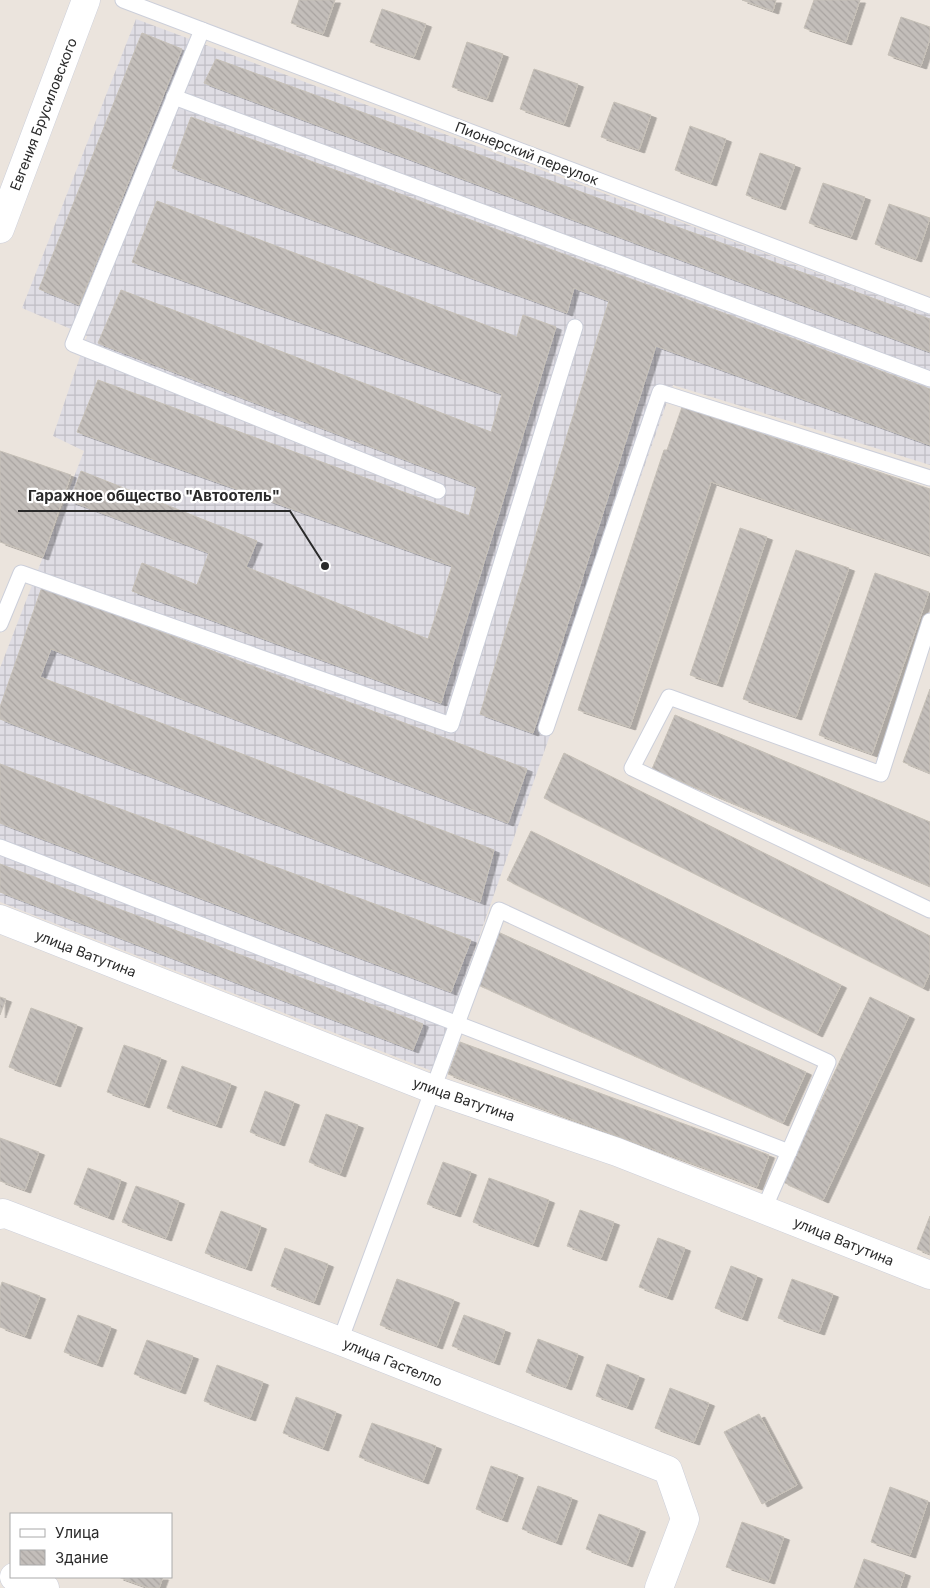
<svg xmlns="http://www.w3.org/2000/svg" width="930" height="1588" viewBox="0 0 930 1588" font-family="Inter,sans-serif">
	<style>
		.industrial { fill: url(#industrial-grid) }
		.building { fill: url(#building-back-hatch); stroke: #c6c0b7; filter: url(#shadow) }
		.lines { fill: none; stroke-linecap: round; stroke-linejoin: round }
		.lane-casing { stroke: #cccfda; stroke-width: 17 }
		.street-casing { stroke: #cccfda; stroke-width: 29 }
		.secondary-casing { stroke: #cccfda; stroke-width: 29 }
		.lane { stroke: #fff; stroke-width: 15 }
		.street { stroke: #fff; stroke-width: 28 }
		.secondary { stroke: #fff; stroke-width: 28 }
		.labels { text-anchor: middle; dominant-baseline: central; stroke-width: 4.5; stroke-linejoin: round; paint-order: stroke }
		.street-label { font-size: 14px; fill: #2a2a2a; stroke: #fff }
		.leader { fill: none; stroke: #2a2a2a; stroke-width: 2 }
		.callout-dot { fill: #2a2a2a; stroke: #fff; stroke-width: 2 }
		.callout-label { font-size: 15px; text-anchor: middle; font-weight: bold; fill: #2a2a2a; stroke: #fff; stroke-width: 4.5; stroke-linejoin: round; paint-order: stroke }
	</style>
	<defs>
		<pattern id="industrial-grid" width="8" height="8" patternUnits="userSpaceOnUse" patternTransform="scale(1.25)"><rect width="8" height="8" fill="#dfdde4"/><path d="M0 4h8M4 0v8" fill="none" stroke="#c0bec4"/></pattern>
		<pattern id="building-back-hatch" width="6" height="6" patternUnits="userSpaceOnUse" patternTransform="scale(1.25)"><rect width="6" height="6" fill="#c3beba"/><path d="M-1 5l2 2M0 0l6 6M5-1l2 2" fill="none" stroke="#a8a3a0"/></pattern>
		<filter id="shadow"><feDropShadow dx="5.5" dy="3" stdDeviation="0" flood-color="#0004"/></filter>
	</defs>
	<rect width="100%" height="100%" fill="#ebe4dd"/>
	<path class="industrial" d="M136,19L930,315V465L673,385L432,1071L0,902V668L84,451L53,436L87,336L22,308Z"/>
	<g class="building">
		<path d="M299,0H335L323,34L291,23Z"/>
		<path d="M742,0H776L773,11Z"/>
		<path d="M814,0H860L846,42L804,28Z"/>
		<path d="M382,9L426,24L414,57L370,42Z"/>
		<path d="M901,17L930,27V39L921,66L888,55Z"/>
		<path d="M142,33L182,49L79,305L39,289Z"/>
		<path d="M467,42L503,54L487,99L452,87Z"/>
		<path d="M216,59L930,319V352L204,83Z"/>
		<path d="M534,69L578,84L564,124L520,109Z"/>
		<path d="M614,102L651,115L639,150L601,137Z"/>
		<path d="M191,117L930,389V445L656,346L533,733L480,714L609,301L574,288L567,313L172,168Z"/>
		<path d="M690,126L726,139L711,183L675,170Z"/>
		<path d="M760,153L795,165L780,207L746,195Z"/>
		<path d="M823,183L865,197L851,237L809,223Z"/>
		<path d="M157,201L517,337L523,315L556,327L441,703L132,591L142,563L197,585L209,553L70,501L81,471L257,541L246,567L428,639L452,566L77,432L98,380L469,516L477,487L98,343L121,290L491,432L502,394L132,262Z"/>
		<path d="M889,204L930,218L916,259L875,244Z"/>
		<path d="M682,407L930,489V555L711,482L630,727L578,710L664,450H667Z"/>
		<path d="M0,451L71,475L43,557L0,542Z"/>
		<path d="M740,528L767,537L717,684L690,675Z"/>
		<path d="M796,550L849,568L796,717L743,699Z"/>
		<path d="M875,573L929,592L872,754L819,735Z"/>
		<path d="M42,587L527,769L508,823L51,649L40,677L494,850L480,902L0,719V707Z"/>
		<path d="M930,689V773L903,762Z"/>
		<path d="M675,715L930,822V886L652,769Z"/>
		<path d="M564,753L930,936V972L923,988L544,798Z"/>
		<path d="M0,764L471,940L451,992L0,823Z"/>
		<path d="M531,831L841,985L817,1034L507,880Z"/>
		<path d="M0,864L423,1024L413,1050L0,892Z"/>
		<path d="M498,932L806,1072L783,1123L475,983Z"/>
		<path d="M0,997L6,999L0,1015Z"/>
		<path d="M870,997L909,1016L823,1200L783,1182Z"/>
		<path d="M31,1008L77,1025L55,1084L9,1067Z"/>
		<path d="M460,1042L769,1155L757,1187L448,1074Z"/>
		<path d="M124,1045L161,1058L144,1105L107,1092Z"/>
		<path d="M182,1066L231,1084L216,1125L167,1108Z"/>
		<path d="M265,1091L294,1102L279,1143L250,1132Z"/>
		<path d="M326,1114L358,1125L340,1174L309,1162Z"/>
		<path d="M0,1138L39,1152L25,1190L0,1181Z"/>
		<path d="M443,1162L471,1172L455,1214L427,1204Z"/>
		<path d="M88,1168L121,1180L108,1217L74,1204Z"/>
		<path d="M489,1178L549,1200L533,1244L473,1222Z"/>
		<path d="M136,1186L179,1201L166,1238L122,1222Z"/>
		<path d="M580,1210L614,1222L601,1258L567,1246Z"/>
		<path d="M221,1211L261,1226L246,1268L205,1253Z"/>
		<path d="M930,1216V1254L917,1249Z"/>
		<path d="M658,1238L685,1248L667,1297L639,1287Z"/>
		<path d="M285,1248L328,1264L314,1302L271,1286Z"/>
		<path d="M731,1266L757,1276L742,1318L715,1308Z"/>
		<path d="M397,1279L454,1300L437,1346L380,1325Z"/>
		<path d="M792,1279L833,1294L819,1332L778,1318Z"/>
		<path d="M2,1282L40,1296L25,1336L0,1327V1289Z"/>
		<path d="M78,1315L111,1327L97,1364L64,1352Z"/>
		<path d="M464,1315L505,1330L494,1362L452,1346Z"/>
		<path d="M538,1339L578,1354L566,1387L526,1372Z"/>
		<path d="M147,1340L193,1356L180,1391L134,1374Z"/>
		<path d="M607,1364L639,1376L627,1407L596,1396Z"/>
		<path d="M217,1365L263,1382L250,1418L204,1401Z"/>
		<path d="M670,1388L709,1403L694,1442L655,1428Z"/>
		<path d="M296,1397L336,1412L323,1448L283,1433Z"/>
		<path d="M759,1414L797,1485L762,1504L724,1432Z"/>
		<path d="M372,1423L436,1446L423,1481L359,1457Z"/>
		<path d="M491,1466L518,1475L502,1519L476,1509Z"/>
		<path d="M538,1486L572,1498L556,1542L522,1529Z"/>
		<path d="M890,1487L928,1501L910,1555L871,1542Z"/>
		<path d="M599,1514L640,1529L627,1564L586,1549Z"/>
		<path d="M742,1522L784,1537L769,1581L726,1567Z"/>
		<path d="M864,1559L905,1573L900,1588H854Z"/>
		<path d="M118,1577H163L159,1588H149Z"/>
	</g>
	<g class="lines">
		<defs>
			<g id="lane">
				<path d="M123,0L930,306"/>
				<path d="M202,30L73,344L438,491"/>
				<path d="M174,97L930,379"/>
				<path d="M930,621L881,774L669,697L632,768L930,910"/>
				<path d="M0,624L21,573L451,725L575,327"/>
				<path d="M546,728L660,392L930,478"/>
				<path d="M0,847L789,1152"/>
				<path d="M340,1341L499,910L828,1062L764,1209"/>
			</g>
			<g id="street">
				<path d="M0,1215L3,1213L340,1341L668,1470L685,1519L659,1588"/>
				<path d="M14,1577L45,1588"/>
			</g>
			<g id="secondary">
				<path d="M0,229L86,0"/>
				<path d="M0,919L432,1089L617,1152L930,1275"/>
			</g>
		</defs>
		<use href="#lane" class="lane-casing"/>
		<use href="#street" class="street-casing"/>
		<use href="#secondary" class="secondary-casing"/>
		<use href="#lane" class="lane"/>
		<use href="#street" class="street"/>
		<use href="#secondary" class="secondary"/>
	</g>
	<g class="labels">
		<g class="street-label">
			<text transform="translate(43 114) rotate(-69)">Евгения Брусиловского</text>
			<text transform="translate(527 153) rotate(21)">Пионерский переулок</text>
			<text transform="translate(86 953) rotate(21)">улица Ватутина</text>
			<text transform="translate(464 1099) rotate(19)">улица Ватутина</text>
			<text transform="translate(844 1241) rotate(22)">улица Ватутина</text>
			<text transform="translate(393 1362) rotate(22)">улица Гастелло</text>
		</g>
	</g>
	<path class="leader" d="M325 566L290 511H18"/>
	<circle class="callout-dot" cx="325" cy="566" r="5"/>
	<g class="callout-label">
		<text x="154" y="501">Гаражное общество "Автоотель"</text>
	</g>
	<rect x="10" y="1513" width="162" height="65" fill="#ffffff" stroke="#aaaaaa"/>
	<rect x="20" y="1529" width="25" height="8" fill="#ffffff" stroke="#aaaaaa"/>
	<text x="55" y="1538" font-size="15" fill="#2a2a2a">Улица</text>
	<rect x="20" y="1550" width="25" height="15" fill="url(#building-back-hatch)" stroke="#aaaaaa"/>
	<text x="55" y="1563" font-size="15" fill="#2a2a2a">Здание</text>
</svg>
